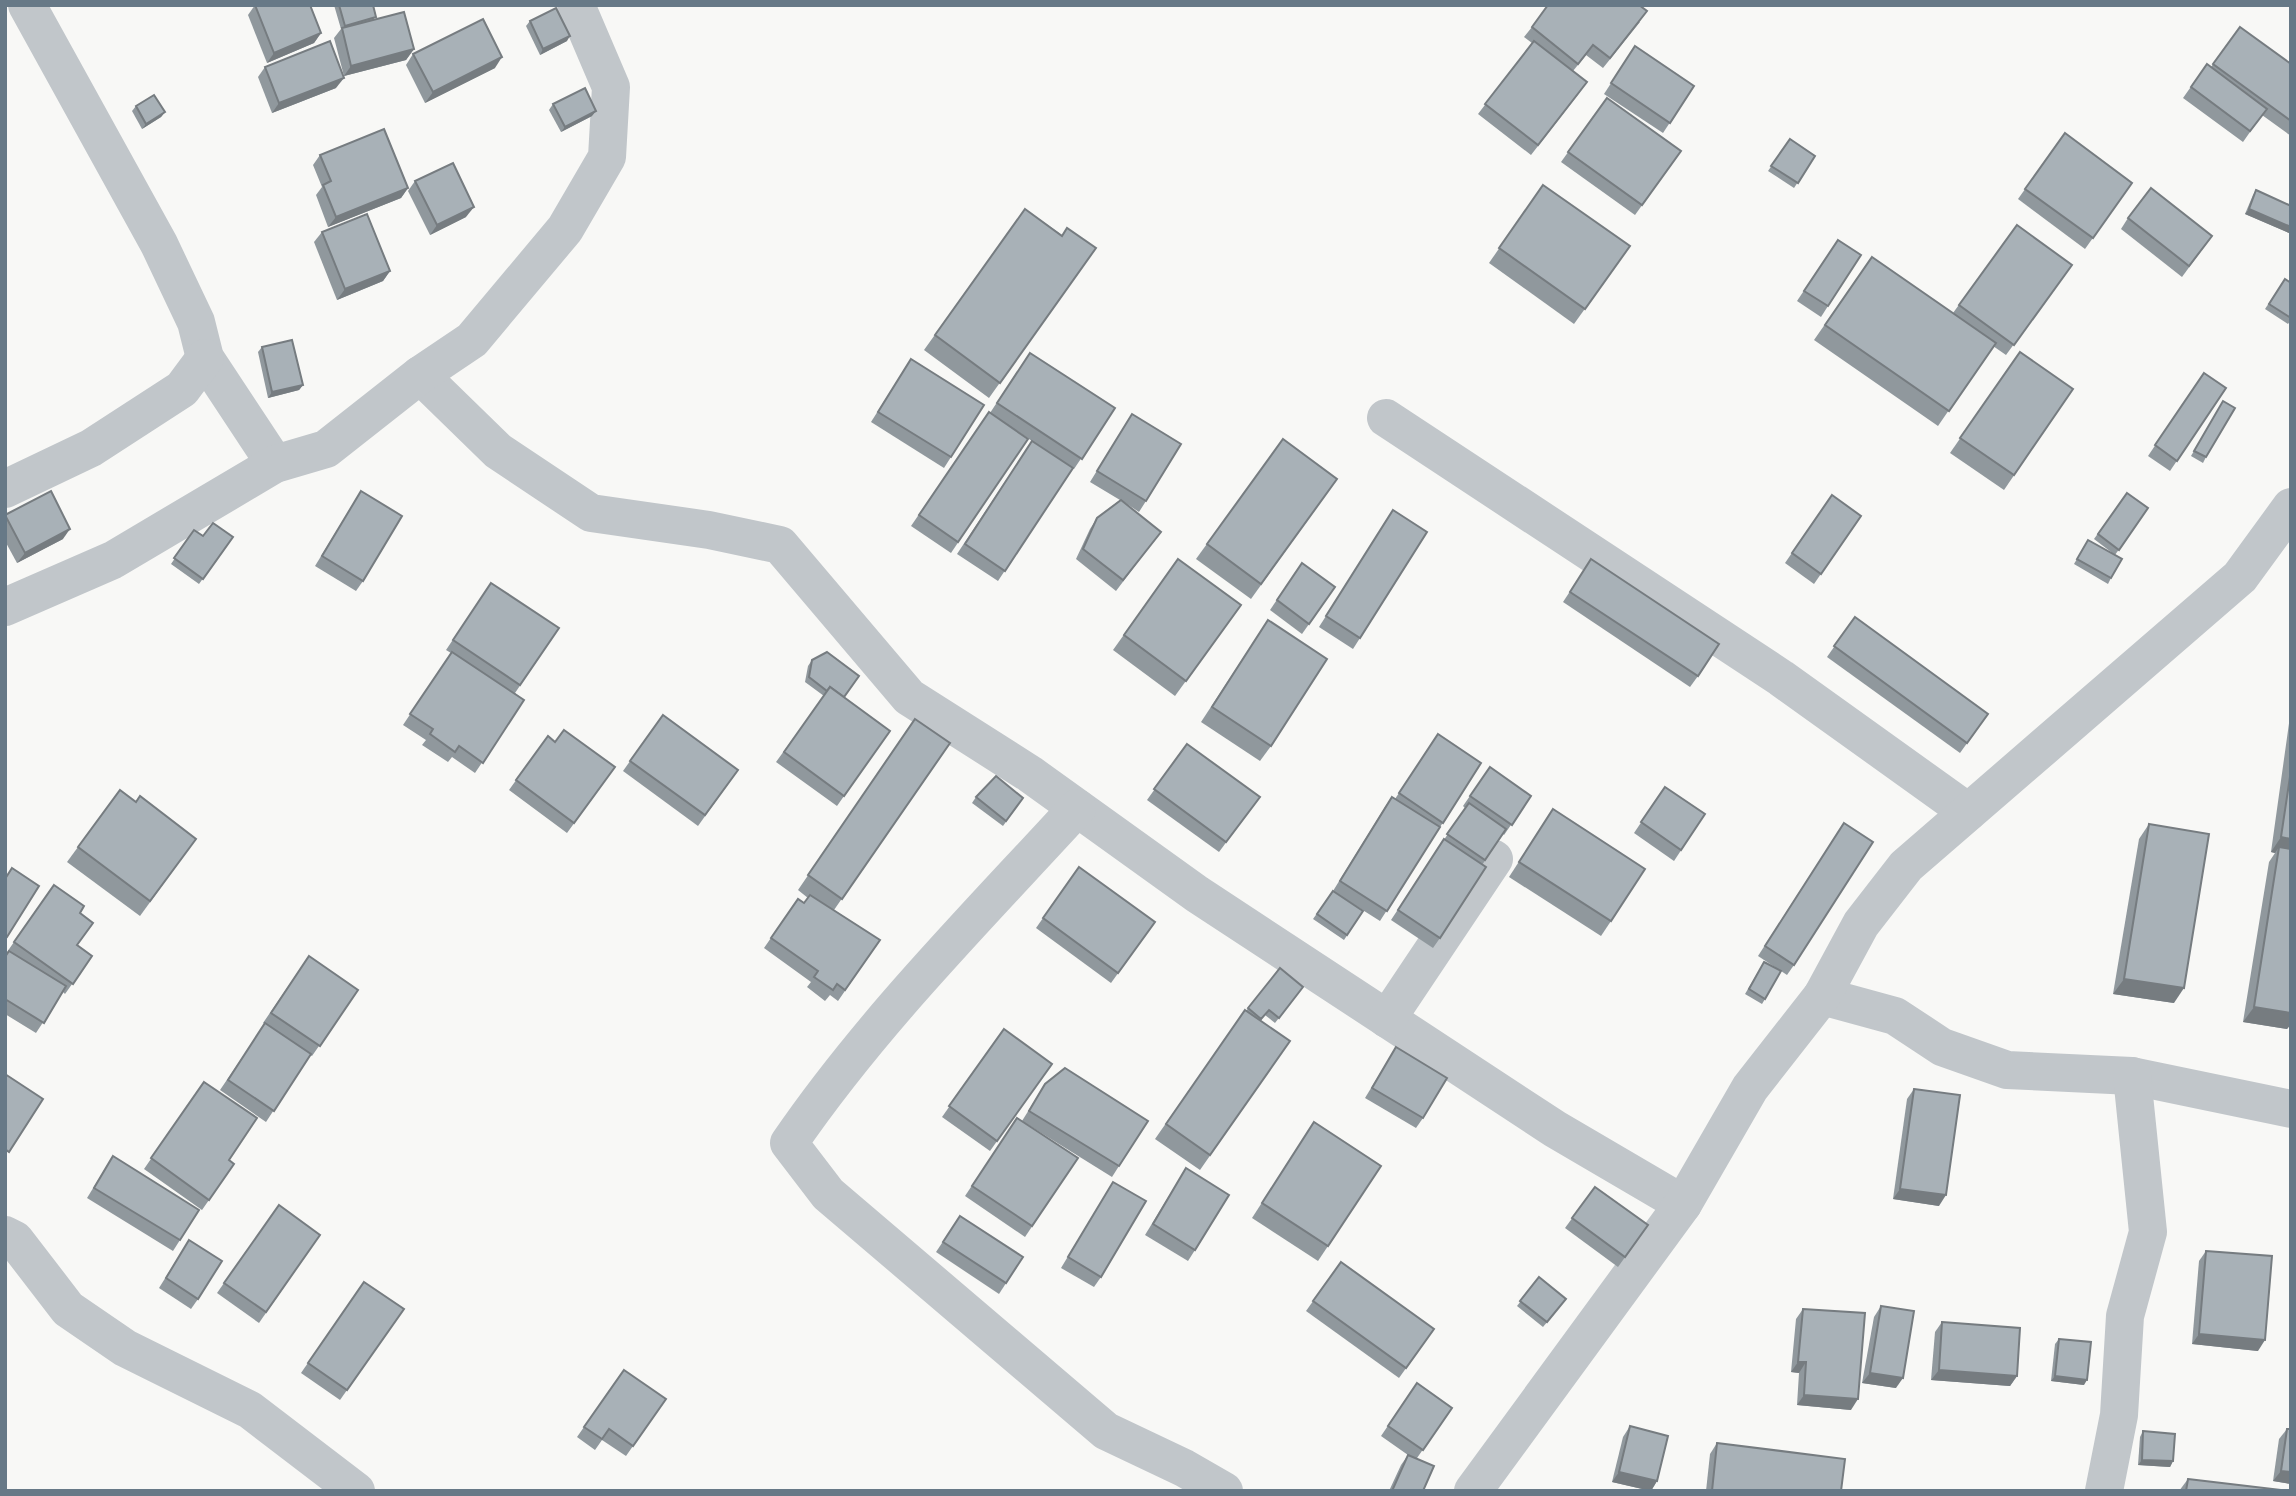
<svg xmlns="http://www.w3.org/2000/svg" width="2296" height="1496" viewBox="0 0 2296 1496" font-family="Montserrat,sans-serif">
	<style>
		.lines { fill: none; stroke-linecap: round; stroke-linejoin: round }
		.minor { stroke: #c1c6ca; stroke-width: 38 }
		.wall { fill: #90989d }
		.shaded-wall { fill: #767c80 }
		.building { fill: #a8b1b7; stroke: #767c80; stroke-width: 2 }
	</style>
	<rect width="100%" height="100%" fill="#f8f8f6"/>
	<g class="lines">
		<g class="minor">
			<path d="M27,5L159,244L196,322L205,358L275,464"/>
			<path d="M420,375L498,451L591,513L709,530L780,545L909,697L1030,774L1197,894L1555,1129L1683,1204"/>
			<path d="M1386,418L1781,678L1968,812"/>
			<path d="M5,489L91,448L182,389L205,358"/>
			<path d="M5,607L113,560L275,464L326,449L420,375L472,340L565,229L607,157L611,87L576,5"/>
			<path d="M1077,808C978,916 872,1022 789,1143L828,1194L1106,1431L1184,1468L1224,1491"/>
			<path d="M1822,996L1895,1016L1942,1047L2007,1070L2132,1076L2291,1109"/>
			<path d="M1387,1019L1494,859"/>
			<path d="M5,1235L15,1240L68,1309L125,1348L250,1410L356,1491"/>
			<path d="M1473,1491L1683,1204L1750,1088L1822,996L1861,924L1906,866L2240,577L2291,507"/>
			<path d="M2104,1491L2119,1415L2125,1316L2148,1232L2132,1076"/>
		</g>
	</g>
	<g class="wall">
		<path d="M255,5L321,33L314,43L267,63L248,15Z"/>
		<path d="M334,5H373L374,19L414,49L406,60L344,76L334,38L341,29Z"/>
		<path d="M530,21L567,41L540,55L526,26Z"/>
		<path d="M1640,22L1603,68L1586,55L1573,71L1580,92L1531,155L1478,114L1532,43L1524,37L1532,27Z"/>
		<path d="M2240,27L2291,64V136L2262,115L2243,142L2183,98L2207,64L2211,67Z"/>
		<path d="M413,54L495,68L425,103L406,65Z"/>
		<path d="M1628,57L1694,86L1663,133L1604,94Z"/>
		<path d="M265,67L336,88L272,113L258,77Z"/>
		<path d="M1607,98L1681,151L1635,215L1561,162Z"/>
		<path d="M553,104L592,116L561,132L549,110Z"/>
		<path d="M136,106L165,112L161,117L142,129L132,111Z"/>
		<path d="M2065,133L2132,183L2085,249L2018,199Z"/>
		<path d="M1790,139L1815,156L1794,188L1768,171Z"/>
		<path d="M320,155L408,188L401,198L328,227L316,195L322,187L313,165Z"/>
		<path d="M415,181L466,217L430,235L408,191Z"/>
		<path d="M1543,185L1630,246L1574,324L1489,263Z"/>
		<path d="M2256,190L2291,206V230L2289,233L2245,214L2253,195Z"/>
		<path d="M1025,209L1062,235L1096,248L989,398L924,350Z"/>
		<path d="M2128,218L2212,236L2182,277L2121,229Z"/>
		<path d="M2017,225L2072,265L2006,355L1993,346L1938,426L1814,340L1872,257L1953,313Z"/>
		<path d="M322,232L390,271L383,281L337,300L314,242Z"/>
		<path d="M1838,240L1828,306L1821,317L1797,301Z"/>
		<path d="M2285,279L2291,283V320L2288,324L2265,309Z"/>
		<path d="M262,347L303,385L299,390L268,398L258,352Z"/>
		<path d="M2020,352L2073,389L2004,490L1950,453Z"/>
		<path d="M911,359L951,457L944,468L871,422Z"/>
		<path d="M1023,363L1115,408L1074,469L1066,464L1073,468L998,581L957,554L1032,441L990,413Z"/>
		<path d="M2204,373L2226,388L2170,471L2148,456Z"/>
		<path d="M2223,401L2206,457L2203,463L2191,456Z"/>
		<path d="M989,412L1028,439L951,553L911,526Z"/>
		<path d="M1132,414L1146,501L1139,512L1124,502L1153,542L1116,591L1076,559L1090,529L1097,518L1120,500L1090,482Z"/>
		<path d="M1283,439L1337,479L1251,599L1196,559Z"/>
		<path d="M361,491L363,581L356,591L315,566Z"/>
		<path d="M2127,493L2148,508L2115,555L2094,539Z"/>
		<path d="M1832,495L1861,516L1814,584L1785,563Z"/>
		<path d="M1393,510L1360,638L1353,649L1319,627Z"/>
		<path d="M5,515L63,539L17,563L5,541Z"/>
		<path d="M194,530L203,536L233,537L199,584L171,564Z"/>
		<path d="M2088,540L2111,578L2108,584L2074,564Z"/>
		<path d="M1178,559L1241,605L1175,696L1113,650Z"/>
		<path d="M1302,563L1335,587L1302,634L1270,610Z"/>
		<path d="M1584,570L1698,676L1690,687L1563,602Z"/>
		<path d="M491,583L559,628L515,693L524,700L475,773L452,757L448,762L422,745L426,740L403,725L451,653L446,650Z"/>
		<path d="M1855,617L1988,714L1960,753L1827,657Z"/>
		<path d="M1268,620L1271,746L1260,761L1201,722Z"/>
		<path d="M812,660L844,697L890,731L837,806L776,762L824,696L805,682L808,666Z"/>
		<path d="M2291,709V1024L2287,1029L2243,1022L2269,862L2275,853L2271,852Z"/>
		<path d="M663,715L738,770L698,826L623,771Z"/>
		<path d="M915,719L950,743L834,910L880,940L838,1001L830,995L825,1001L807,987L811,982L764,948L798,899L804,903L808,898L798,890Z"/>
		<path d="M1438,734L1481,763L1380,921L1342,897L1363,911L1344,940L1313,919L1333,891L1385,807L1392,797L1395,799Z"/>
		<path d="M548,736L555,742L615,767L567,833L509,790Z"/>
		<path d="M1187,744L1260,797L1219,852L1147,800Z"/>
		<path d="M1490,767L1531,796L1504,835L1503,834L1482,865L1440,938L1433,948L1391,920L1465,808L1463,806Z"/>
		<path d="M1665,787L1705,814L1674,861L1634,833Z"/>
		<path d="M976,797L1023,798L1003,826L972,803Z"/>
		<path d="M136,802L196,839L140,916L67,862L78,847Z"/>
		<path d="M1553,809L1611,921L1601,936L1509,877Z"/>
		<path d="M1844,823L1794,965L1787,975L1758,956Z"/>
		<path d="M2149,824L2174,1003L2113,994L2139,839Z"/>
		<path d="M1079,867L1155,922L1111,983L1036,928Z"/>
		<path d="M54,885L80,913L77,945L92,956L65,994L63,992L36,1033L5,1014V956L8,953L7,952Z"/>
		<path d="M309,956L358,990L312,1056L310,1055L266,1122L220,1090L265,1024L263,1023Z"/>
		<path d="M1764,962L1765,999L1762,1004L1745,994Z"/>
		<path d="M1280,968L1303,987L1275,1023L1265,1015L1260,1021L1290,1041L1200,1170L1155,1139L1245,1010L1246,1011Z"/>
		<path d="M1004,1029L1052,1064L990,1151L942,1117Z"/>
		<path d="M1396,1047L1423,1118L1416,1128L1365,1098Z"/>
		<path d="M204,1082L229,1160L234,1164L202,1210L144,1169Z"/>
		<path d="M1045,1084L1119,1166L1112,1177L1022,1121Z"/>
		<path d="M1914,1089L1939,1206L1893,1199L1907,1099Z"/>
		<path d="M1017,1118L1078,1158L1025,1237L965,1196Z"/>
		<path d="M1314,1122L1328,1246L1318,1261L1252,1218Z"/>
		<path d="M113,1156L180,1240L173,1251L87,1198Z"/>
		<path d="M1186,1168L1195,1250L1188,1261L1145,1235Z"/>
		<path d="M1113,1182L1101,1277L1094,1287L1061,1268Z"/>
		<path d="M1595,1187L1648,1225L1618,1267L1565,1228Z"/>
		<path d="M279,1205L320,1235L259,1323L217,1293Z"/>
		<path d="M960,1216L1023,1257L999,1294L936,1252Z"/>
		<path d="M189,1240L198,1299L191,1309L159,1288Z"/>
		<path d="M2206,1251L2258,1351L2192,1344L2199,1261Z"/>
		<path d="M1341,1262L1434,1329L1399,1378L1306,1311Z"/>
		<path d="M1539,1277L1562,1304L1543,1327L1517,1306Z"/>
		<path d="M364,1282L404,1309L340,1400L301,1373Z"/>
		<path d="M1881,1306L1896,1388L1862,1383L1874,1317Z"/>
		<path d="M1803,1309L1851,1410L1797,1405L1799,1373L1791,1372L1796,1319Z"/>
		<path d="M1942,1322L2017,1376L2010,1386L1931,1380L1935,1332Z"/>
		<path d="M2059,1339L2084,1385L2051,1381L2055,1344Z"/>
		<path d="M624,1370L666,1399L626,1456L602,1440L595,1450L577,1437Z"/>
		<path d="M1417,1383L1452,1408L1417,1458L1423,1491H1389L1401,1465L1408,1455L1381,1436Z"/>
		<path d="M1630,1426L1657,1481L1651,1491L1612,1482L1623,1437Z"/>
		<path d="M2287,1429L2291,1484L2273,1481L2279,1439Z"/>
		<path d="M2143,1431L2173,1461L2170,1467L2138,1465L2140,1437Z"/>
		<path d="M1717,1443L1841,1491H1706L1710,1454Z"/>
		<path d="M2188,1479L2280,1491H2179Z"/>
	</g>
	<g class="shaded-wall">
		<path d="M321,33L314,43L267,63L274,53Z"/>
		<path d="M570,36L567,41L540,55L543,49Z"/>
		<path d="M414,49L406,60L344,76L351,66Z"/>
		<path d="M502,57L495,68L425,103L433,92Z"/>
		<path d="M344,78L336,88L272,113L279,103Z"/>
		<path d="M596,111L592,116L561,132L565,127Z"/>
		<path d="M165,112L161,117L142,129L146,124Z"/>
		<path d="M408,188L401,198L328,227L336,217Z"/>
		<path d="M474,207L466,217L430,235L437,225Z"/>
		<path d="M2249,209L2291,227V230L2289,233L2245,214Z"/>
		<path d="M390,271L383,281L337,300L345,289Z"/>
		<path d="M303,385L299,390L268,398L272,392Z"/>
		<path d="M70,529L63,539L17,563L25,553Z"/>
		<path d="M2281,837L2291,839V855L2279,847L2275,853L2271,852Z"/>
		<path d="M2124,979L2184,988L2174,1003L2113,994Z"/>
		<path d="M2254,1007L2291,1013V1024L2287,1029L2243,1022Z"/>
		<path d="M1900,1189L1946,1195L1939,1206L1893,1199Z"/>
		<path d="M2199,1334L2265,1340L2258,1351L2192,1344Z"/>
		<path d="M1798,1362H1806L1799,1373L1791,1372Z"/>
		<path d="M1939,1370L2017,1376L2010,1386L1931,1380Z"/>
		<path d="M1870,1373L1903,1378L1896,1388L1862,1383Z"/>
		<path d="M2055,1376L2087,1380L2084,1385L2051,1381Z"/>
		<path d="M1804,1395L1858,1399L1851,1410L1797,1405Z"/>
		<path d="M2142,1460L2173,1461L2170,1467L2138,1465Z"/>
		<path d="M2281,1471L2291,1472V1484L2273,1481Z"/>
		<path d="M1619,1472L1657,1481L1651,1491L1612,1482Z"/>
	</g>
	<g class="building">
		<path d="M255,5H310L321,33L274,53Z"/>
		<path d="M339,5H373L376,17L345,26Z"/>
		<path d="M1548,5H1639L1647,11L1610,58L1593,45L1578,64L1532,27Z"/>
		<path d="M556,8L570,36L543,49L530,21Z"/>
		<path d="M404,12L414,49L351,66L342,28Z"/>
		<path d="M483,19L502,57L433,92L413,54Z"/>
		<path d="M2240,27L2291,64V121L2213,64Z"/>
		<path d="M330,41L344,78L279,103L265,67Z"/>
		<path d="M1534,41L1587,82L1538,145L1485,104Z"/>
		<path d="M1635,46L1694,86L1670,123L1611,83Z"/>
		<path d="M2207,64L2267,109L2250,131L2191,87Z"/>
		<path d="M585,88L596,111L565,127L553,104Z"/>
		<path d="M154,95L165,112L146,124L136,106Z"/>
		<path d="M1607,98L1681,151L1642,205L1568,152Z"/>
		<path d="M384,129L408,188L336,217L323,185L331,181L320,155Z"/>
		<path d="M2065,133L2132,183L2093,238L2025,189Z"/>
		<path d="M1790,139L1815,156L1798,183L1771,166Z"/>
		<path d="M453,163L474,207L437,225L415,181Z"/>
		<path d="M1543,185L1630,246L1585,309L1499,248Z"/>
		<path d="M2151,188L2212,236L2189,266L2128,218Z"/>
		<path d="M2256,190L2291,206V227L2249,209Z"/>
		<path d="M1025,209L1062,236L1067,228L1096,248L1000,383L935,335Z"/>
		<path d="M367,214L390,271L345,289L322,232Z"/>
		<path d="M2017,225L2072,265L2014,345L1959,305Z"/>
		<path d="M1838,240L1861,255L1828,306L1804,291Z"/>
		<path d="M1872,257L1996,343L1949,411L1825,325Z"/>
		<path d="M2285,279L2291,283V318L2269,304Z"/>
		<path d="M292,340L303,385L272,392L262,347Z"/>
		<path d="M2020,352L2073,389L2014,475L1960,438Z"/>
		<path d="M1030,353L1115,408L1082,459L997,403Z"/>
		<path d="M911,359L984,405L951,457L878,412Z"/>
		<path d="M2204,373L2226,388L2177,461L2155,445Z"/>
		<path d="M2223,401L2235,408L2206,457L2194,451Z"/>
		<path d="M989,412L1028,439L958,542L919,515Z"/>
		<path d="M1132,414L1181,444L1146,501L1097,471Z"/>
		<path d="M1283,439L1337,479L1261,584L1207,544Z"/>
		<path d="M1032,441L1073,468L1005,571L965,544Z"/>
		<path d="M51,491L70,529L25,553L5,515Z"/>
		<path d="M361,491L402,516L363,581L322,556Z"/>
		<path d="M2127,493L2148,508L2119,550L2098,534Z"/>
		<path d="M1832,495L1861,516L1821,574L1792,553Z"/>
		<path d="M1121,500L1161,532L1123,580L1083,549L1097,518Z"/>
		<path d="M1393,510L1427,532L1360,638L1326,616Z"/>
		<path d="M213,523L233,537L203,579L174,558L194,530L203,536Z"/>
		<path d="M2088,540L2122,559L2111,578L2077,559Z"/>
		<path d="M1178,559L1241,605L1186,681L1124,635Z"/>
		<path d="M1591,559L1719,644L1698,676L1570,592Z"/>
		<path d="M1302,563L1335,587L1309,624L1277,600Z"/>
		<path d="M491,583L559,628L520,685L453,640Z"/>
		<path d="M1855,617L1988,714L1967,743L1834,646Z"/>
		<path d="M1268,620L1327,659L1271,746L1212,707Z"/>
		<path d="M452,652L524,700L483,763L459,746L455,752L430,734L433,729L410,714Z"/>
		<path d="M827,652L859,676L844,697L830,687L827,691L809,677L812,660Z"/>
		<path d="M830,687L890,731L844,796L784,752Z"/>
		<path d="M663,715L738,770L705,815L630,761Z"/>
		<path d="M915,719L950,743L842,899L808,875Z"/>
		<path d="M564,730L615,767L574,823L516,780L548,736L555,742Z"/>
		<path d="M1438,734L1481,763L1443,823L1399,793Z"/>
		<path d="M1187,744L1260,797L1226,842L1154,789Z"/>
		<path d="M1490,767L1531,796L1512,825L1470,796Z"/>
		<path d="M2291,770V839L2281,837Z"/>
		<path d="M996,776L1023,798L1006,821L976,797Z"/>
		<path d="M1665,787L1705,814L1681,850L1641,822Z"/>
		<path d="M120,790L136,802L140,796L196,839L150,901L78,847Z"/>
		<path d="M1392,797L1440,827L1387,911L1340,881Z"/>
		<path d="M1469,803L1506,829L1485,860L1447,834Z"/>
		<path d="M1553,809L1645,869L1611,921L1519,862Z"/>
		<path d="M1844,823L1873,842L1794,965L1765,946Z"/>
		<path d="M2149,824L2209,834L2184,988L2124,979Z"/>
		<path d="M1444,839L1486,867L1440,938L1398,910Z"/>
		<path d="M2279,847L2291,849V1013L2254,1007Z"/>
		<path d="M1079,867L1155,922L1118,973L1043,918Z"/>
		<path d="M12,868L39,886L7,937L5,936V879Z"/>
		<path d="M54,885L84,906L80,913L93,923L77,945L92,956L73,984L14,942Z"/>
		<path d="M1333,891L1363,911L1347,935L1317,914Z"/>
		<path d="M810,895L880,940L845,990L837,984L833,990L814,977L818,971L771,938L798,899L804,903Z"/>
		<path d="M9,951L66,986L44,1023L5,999V957Z"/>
		<path d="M309,956L358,990L320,1046L271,1013Z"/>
		<path d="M1764,962L1781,971L1765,999L1749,989Z"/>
		<path d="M1280,968L1303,987L1279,1018L1269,1010L1261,1019L1248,1008Z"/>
		<path d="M1245,1010L1290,1041L1210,1155L1166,1124Z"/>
		<path d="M265,1023L311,1054L274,1111L228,1080Z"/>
		<path d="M1004,1029L1052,1064L997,1141L949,1106Z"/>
		<path d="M1396,1047L1447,1078L1423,1118L1372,1088Z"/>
		<path d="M1065,1068L1148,1121L1119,1166L1029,1111L1045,1084Z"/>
		<path d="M5,1074L43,1099L9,1152L5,1149Z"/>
		<path d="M204,1082L257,1118L229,1160L234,1164L209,1200L151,1158Z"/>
		<path d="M1914,1089L1960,1095L1946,1195L1900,1189Z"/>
		<path d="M1017,1118L1078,1158L1032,1226L972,1186Z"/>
		<path d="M1314,1122L1381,1166L1328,1246L1262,1203Z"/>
		<path d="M113,1156L199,1210L180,1240L94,1188Z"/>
		<path d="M1186,1168L1229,1195L1195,1250L1153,1224Z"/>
		<path d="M1113,1182L1146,1201L1101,1277L1068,1257Z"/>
		<path d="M1595,1187L1648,1225L1625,1257L1572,1218Z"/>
		<path d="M279,1205L320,1235L266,1312L224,1283Z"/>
		<path d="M960,1216L1023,1257L1006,1283L943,1242Z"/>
		<path d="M189,1240L222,1261L198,1299L166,1278Z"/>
		<path d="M2206,1251L2272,1256L2265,1340L2199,1334Z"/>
		<path d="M1341,1262L1434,1329L1406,1368L1313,1301Z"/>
		<path d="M1539,1277L1566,1299L1547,1322L1520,1301Z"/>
		<path d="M364,1282L404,1309L347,1390L308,1363Z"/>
		<path d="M1881,1306L1914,1311L1903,1378L1870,1373Z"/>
		<path d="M1803,1309L1865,1313L1858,1399L1804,1395L1806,1362H1798Z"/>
		<path d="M1942,1322L2020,1328L2017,1376L1939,1370Z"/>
		<path d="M2059,1339L2091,1342L2087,1380L2055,1376Z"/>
		<path d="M624,1370L666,1399L633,1446L609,1429L602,1439L584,1427Z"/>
		<path d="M1417,1383L1452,1408L1423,1450L1388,1426Z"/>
		<path d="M1630,1426L1668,1436L1657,1481L1619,1472Z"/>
		<path d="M2287,1429H2291V1472L2281,1471Z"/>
		<path d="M2143,1431L2175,1434L2173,1461L2142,1460Z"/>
		<path d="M1717,1443L1845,1459L1841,1491H1712Z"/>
		<path d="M1408,1455L1434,1466L1423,1491H1392Z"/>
		<path d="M2188,1479L2281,1490L2280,1491H2186Z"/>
	</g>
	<rect width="2296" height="1496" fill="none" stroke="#677987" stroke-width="14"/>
</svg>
